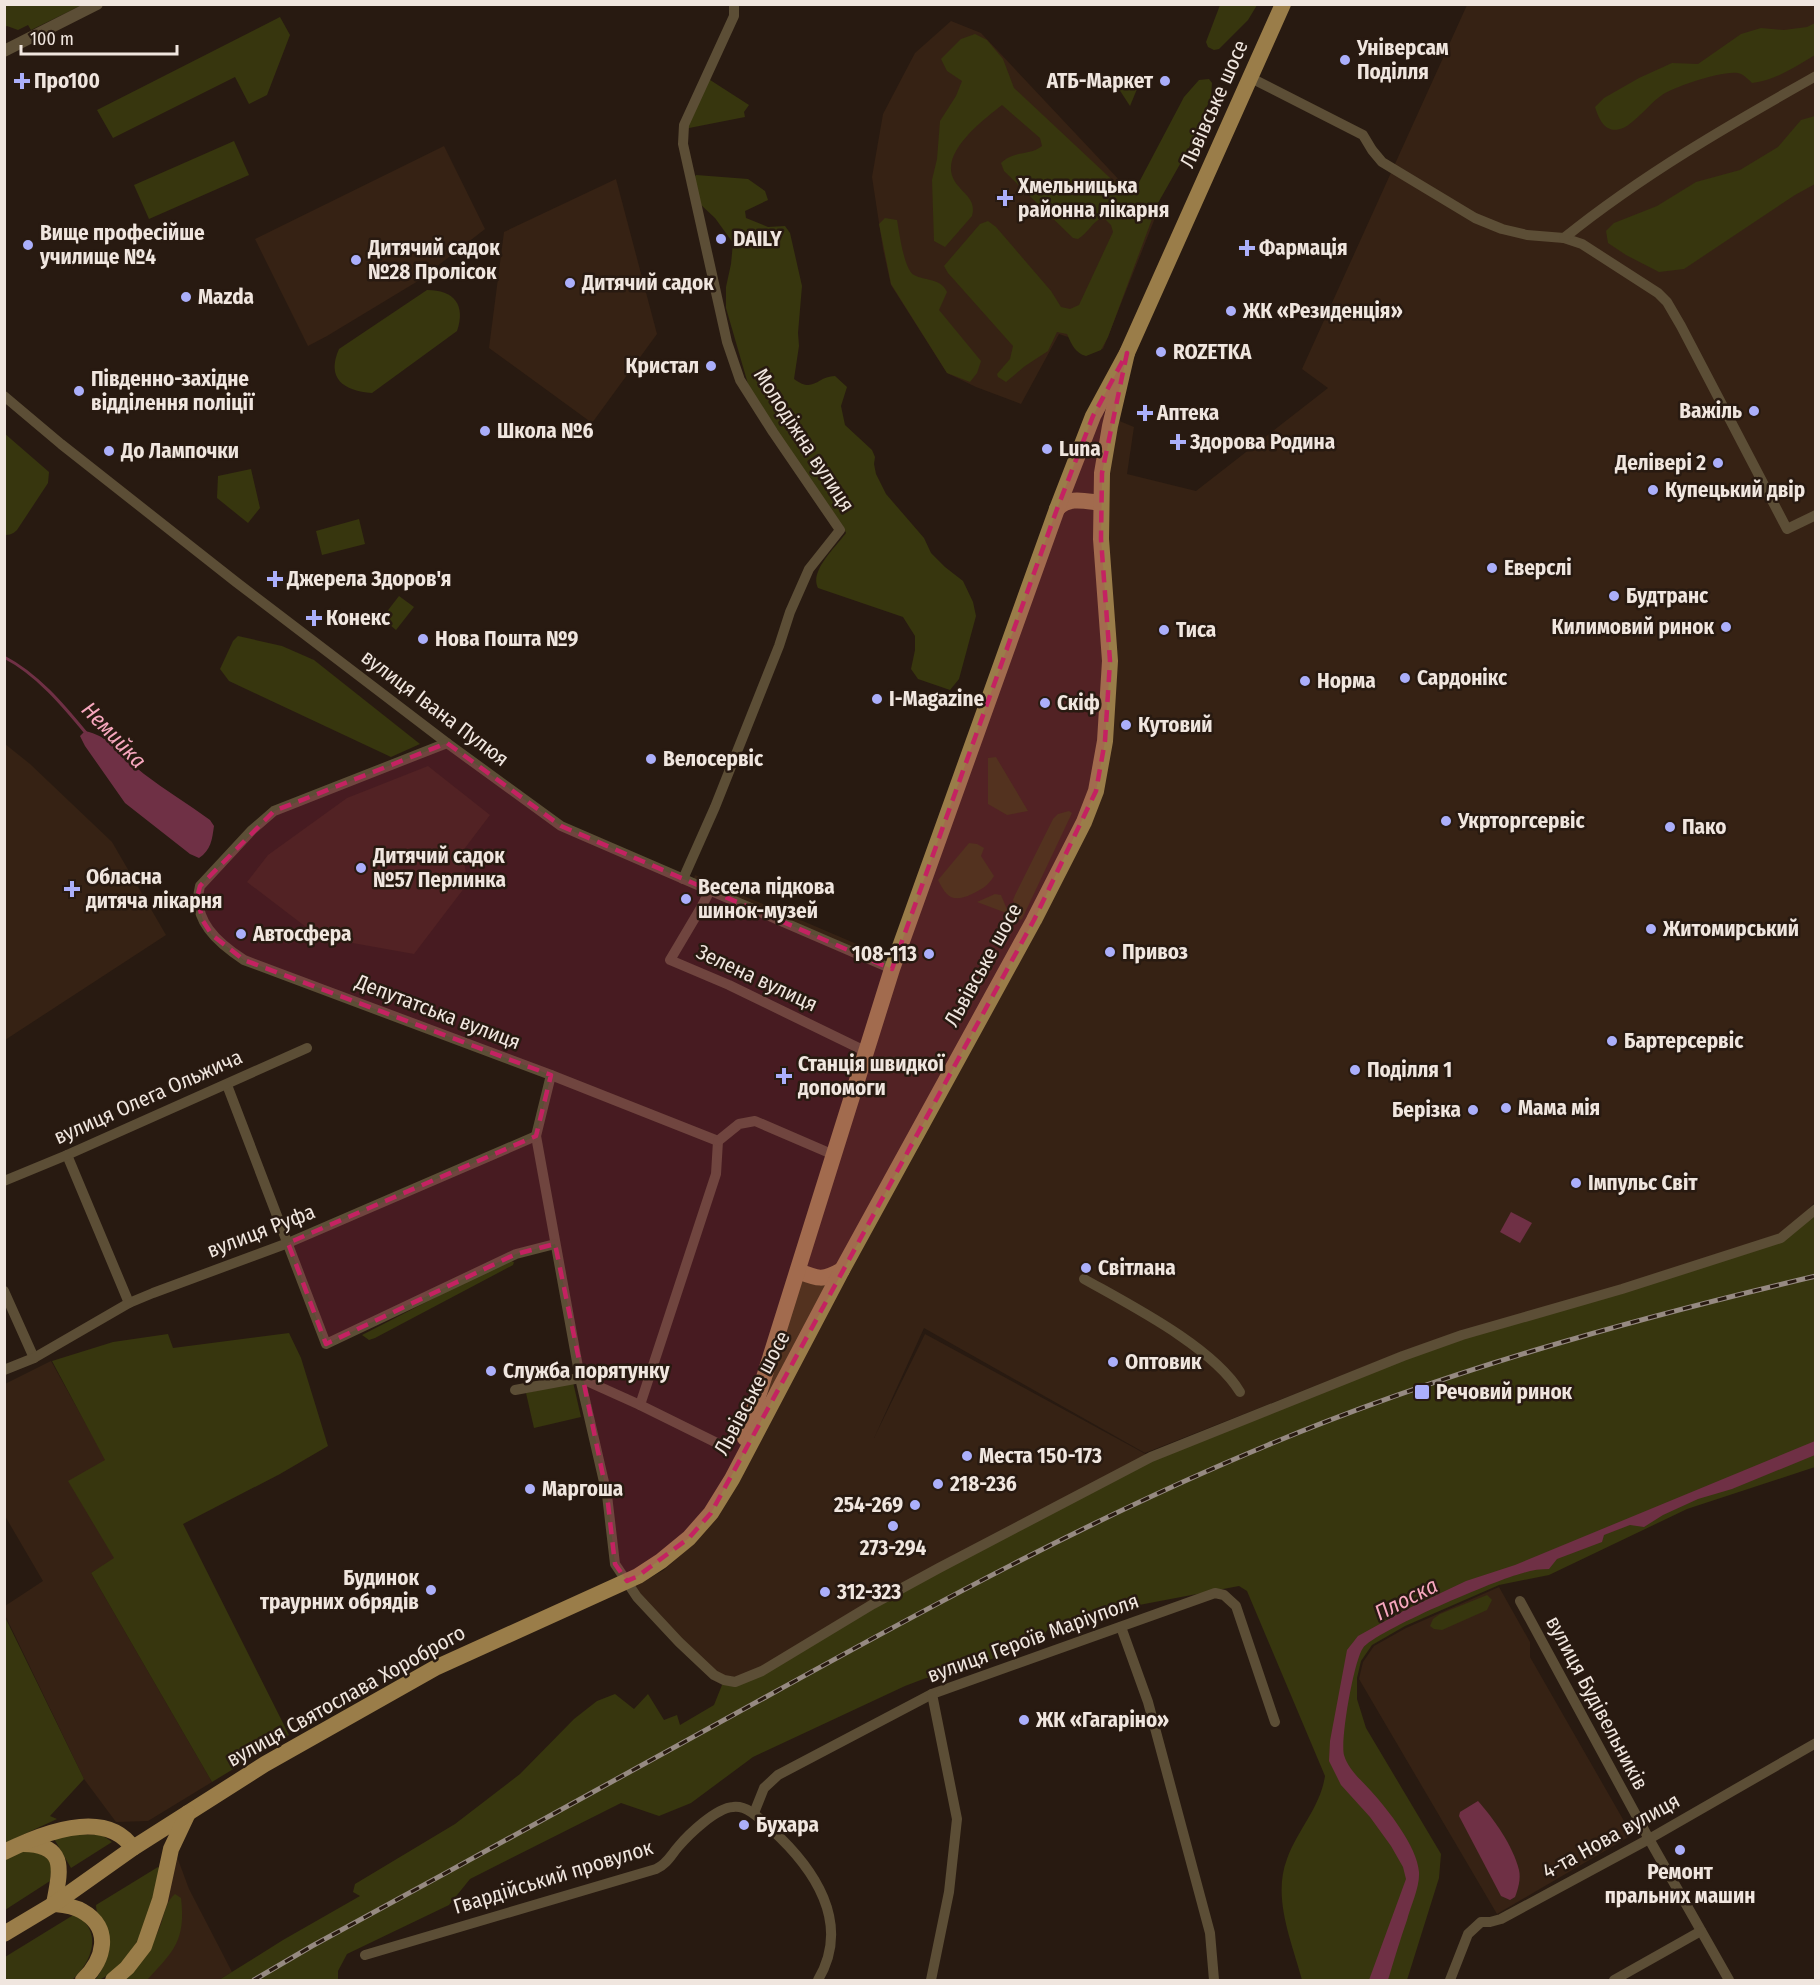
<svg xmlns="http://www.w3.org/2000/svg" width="1820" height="1985" viewBox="0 0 1820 1985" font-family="'Fira Sans Condensed',sans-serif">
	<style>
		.built { fill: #362214 }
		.green { fill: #37360e }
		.water { fill: #6f3045 }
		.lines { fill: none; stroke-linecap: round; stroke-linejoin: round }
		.stream { stroke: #6f3045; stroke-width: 3 }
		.minor { stroke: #5c4e36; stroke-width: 10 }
		.tertiary { stroke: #5c4e36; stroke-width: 12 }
		.primary { stroke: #9a7d49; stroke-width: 16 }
		.rail-casing { stroke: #968a82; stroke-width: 5 }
		.rail { stroke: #281a11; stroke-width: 3; stroke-dasharray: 9; stroke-linecap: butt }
		.marked { fill: #c42262; fill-opacity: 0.2; stroke: #c42262; stroke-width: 4.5; stroke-dasharray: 12 8; stroke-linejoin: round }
		.poi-dot { fill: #abaffb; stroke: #281a11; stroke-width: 2 }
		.labels { text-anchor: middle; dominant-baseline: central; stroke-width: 5; stroke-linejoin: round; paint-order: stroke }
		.poi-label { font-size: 21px; font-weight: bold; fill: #f0e6df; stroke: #281a11; text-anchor: start }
		.street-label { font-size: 21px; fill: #f0e6df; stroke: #281a11 }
		.water-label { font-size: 22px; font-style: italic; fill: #f7a7be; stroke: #281a11 }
	</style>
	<rect width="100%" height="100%" fill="#281a11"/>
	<g class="built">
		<path d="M1467,5H1815V1202L1802,1216L1779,1234L1621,1285L1406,1350L1145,1453L924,1328L874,1438L925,1334L1151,1457L762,1671L724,1680L632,1588L664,1570L694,1543L747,1457L896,970L1100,413L1134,427L1127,474L1196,491L1328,388L1302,369Z"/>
		<path d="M951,21L981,33L1155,218L1103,349L1059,334L1021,404L976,387L947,373L891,285L883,249L872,177L883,114L915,53Z"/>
		<path d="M444,146L485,229L418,281L327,336L308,346L255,239Z"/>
		<path d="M616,179L657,334L592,423L489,348L504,232Z"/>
		<path d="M5,744L30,764L112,842L166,935L5,1040Z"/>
		<path d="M428,766L490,815L462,852L468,883L414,954L319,937L247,882L268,855L347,798Z"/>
		<path d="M695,875L873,951L870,957L693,881Z"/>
		<path d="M51,1361L106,1460L115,1559L91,1573L212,1782L148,1821L116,1822L84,1779L5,1615V1606L43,1581L5,1516V1384Z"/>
		<path d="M1499,1587L1530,1642V1657L1632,1835L1497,1914L1359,1679L1363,1662L1374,1646L1406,1628Z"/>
		<path d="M176,1854L189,1889L232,1972L219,1980H118Z"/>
	</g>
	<g class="green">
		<path d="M5,5H82L31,30L28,25L18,30L7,26L5,27Z"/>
		<path d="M1220,5H1257L1248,20L1219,49L1214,50L1208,47L1206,42Z"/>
		<path d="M280,17L290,35L267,95L249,104L235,77L113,138L97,110Z"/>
		<path d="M1815,23V55C1795,67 1776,80 1752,83C1749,80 1745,76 1741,74C1728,68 1674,87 1662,95C1650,103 1635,123 1623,128C1606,135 1599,120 1595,107L1604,98L1639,78L1672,63L1698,64L1741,34L1761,28L1784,30L1807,27Z"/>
		<path d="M975,34L987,40L1003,59L1014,88L1124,191L1136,188L1184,97L1199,80L1209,79L1212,83L1211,97L1188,150L1158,203L1108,337L1101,350L1086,356C1075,353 1072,345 1067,334L1057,332L1048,351L1025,366L1006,382L998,377L997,374L1010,359L1013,346L948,273L944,266L980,224L988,221L996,227L1051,291L1061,307L1070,309L1079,305L1113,232L1111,225L1103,217C1092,222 1088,233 1078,239L1073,238L1004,171L1001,163C1014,150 1030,156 1042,146L1040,138L1002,105C983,120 939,153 954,180C961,193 977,198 972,216L945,247L934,241L932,180L937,159L940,121L956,96L962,81L947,71L941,59L961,39Z"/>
		<path d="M1111,77L1137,89L1130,106Z"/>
		<path d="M707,78L749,105L744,112L745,117L684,129Z"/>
		<path d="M1815,116V184L1795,195L1684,269L1659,272L1626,255L1608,243L1606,231L1614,223L1657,206L1696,182L1740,170L1778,147L1801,120Z"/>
		<path d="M234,141L249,175L149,219L134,185Z"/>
		<path d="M696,175L748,179L765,191L768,200L745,211L746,218L768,227L785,226L790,233L802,286L798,333L799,346L794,379C814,394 817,376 835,376L847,387L841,406L845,425L872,450L875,457L874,464L876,474L886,494L924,538L931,553L945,567L963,581L973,602L976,616L959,679L950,690L918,679L911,669L915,650V636L903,617L818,588C809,571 836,547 846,533L843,526L768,419L748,384L726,308V287L731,264L733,243L715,218L700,204L691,182Z"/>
		<path d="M885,218L897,220C899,231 904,270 914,275C925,281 941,278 947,292L939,310L981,361L977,373L970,382L947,373L891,284L879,224Z"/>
		<path d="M427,290C454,290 466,305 457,331L372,393C343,391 326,378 339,349Z"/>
		<path d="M4,433L49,472L48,483L17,530C13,534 10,535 4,535Z"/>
		<path d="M251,469L260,508L248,523L217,498L218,476Z"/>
		<path d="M359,519L365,544L322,555L316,531Z"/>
		<path d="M399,596L414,607L396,630L382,618Z"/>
		<path d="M238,636L282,646L314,660L420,744L391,757L229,681L220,669L233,641Z"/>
		<path d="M996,757L1028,811L1007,815L988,804V758Z"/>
		<path d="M1069,811L1072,813L1022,919L1020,920L1013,900L1015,895L1053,819L1058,814Z"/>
		<path d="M969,843L977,844L984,848L981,856L994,876C988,886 982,889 972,894C953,903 947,898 938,880Z"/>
		<path d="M995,894L1001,895L1009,914L977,902Z"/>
		<path d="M1815,1209V1467L1687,1509L1549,1575L1499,1585L1405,1626L1372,1645L1361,1661L1357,1678V1699L1366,1728L1441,1854L1439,1878L1407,1980H1302C1292,1942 1272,1898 1287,1859C1298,1829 1320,1808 1325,1776L1247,1591L1239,1586L1139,1605L1120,1612L1112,1610L1084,1615L1048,1629L1040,1641L940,1678H926L905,1686L753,1757L691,1803L659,1816L621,1803L470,1879L449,1905L347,1954L338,1971V1980H219L283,1940L360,1896L353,1892L355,1884L455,1824L520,1774L574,1719L597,1701L615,1694L634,1709L648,1694L664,1720L677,1715L680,1725L714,1705L724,1680L735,1682L1151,1457L1403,1356L1781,1238Z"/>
		<path d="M511,1261L514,1262L513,1265L375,1338L369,1340L362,1335L477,1276Z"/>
		<path d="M798,1271L833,1275L732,1479Z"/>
		<path d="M289,1333L301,1358L328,1446L280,1474L183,1524L289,1735L212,1782L91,1573L114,1558L68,1481L105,1460L52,1361L113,1342L168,1334L173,1348Z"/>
		<path d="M573,1382L581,1417L534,1428L526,1393Z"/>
		<path d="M1487,1595L1492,1600L1487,1610L1442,1630L1434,1629L1430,1626L1433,1619L1440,1614Z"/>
		<path d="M4,1615L84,1779L50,1816L57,1819L5,1843Z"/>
		<path d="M66,1834L102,1835L112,1842L71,1868L53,1837Z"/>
		<path d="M33,1850L52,1861L50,1881L5,1910V1860L19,1852Z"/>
		<path d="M158,1867L160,1869C150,1906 145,1944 115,1969C108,1974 104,1980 95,1980C108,1964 112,1942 103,1922C100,1916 96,1913 96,1905Z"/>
		<path d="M175,1894L181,1898C186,1940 174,1951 147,1980H122C137,1963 153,1947 161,1924C164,1914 166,1901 175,1894Z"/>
		<path d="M75,1914C103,1931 93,1961 72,1980H5V1957Z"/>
	</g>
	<g class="water">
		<path d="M85,731C113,737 123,758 144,774C165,790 188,804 210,820L214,826C212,840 211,850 199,858L190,854L125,803L85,746L80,736Z"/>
		<path d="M1511,1212L1532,1223L1520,1243L1500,1232Z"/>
		<path d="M1815,1441V1455L1732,1489L1698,1499L1663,1515L1644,1527L1630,1525L1604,1535L1602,1542L1557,1559L1549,1569C1541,1569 1531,1570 1523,1573C1498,1579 1375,1631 1363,1648C1354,1660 1340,1740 1344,1755C1348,1769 1361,1780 1371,1791C1388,1810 1417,1846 1419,1872C1420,1887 1411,1905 1407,1920C1400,1940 1394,1960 1388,1980H1369L1406,1879L1403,1867L1391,1846L1370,1817L1341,1785L1329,1761L1330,1741L1347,1650L1358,1636L1405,1610L1466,1581L1515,1565Z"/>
		<path d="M1478,1801C1494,1819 1513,1846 1519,1870C1521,1879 1518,1889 1515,1897L1510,1900L1501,1896L1459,1816L1460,1812Z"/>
	</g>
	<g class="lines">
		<path class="stream" d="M4,657C37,674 63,705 86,733"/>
		<g class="minor">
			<path d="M1251,78L1363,135L1372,150L1382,162L1475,218L1502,229L1527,235L1564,238L1582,244L1658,293L1667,302L1681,326L1787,529L1816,515"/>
			<path d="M1564,238C1642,175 1729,125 1816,76"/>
			<path d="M4,396L61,444L236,582L447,743L561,826L892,969"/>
			<path d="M447,743L274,811L252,830L200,886C191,920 218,943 244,960L551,1075L718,1141L716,1174L640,1405"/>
			<path d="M683,879L715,807L779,646L790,612L809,569L840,530L773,432L740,380L727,342L683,144L684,125L734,16V4"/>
			<path d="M710,890L702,906L670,960L729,985L867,1052"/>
			<path d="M551,1075L536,1136L580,1378L607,1495L615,1564L637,1597L679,1642L714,1675L724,1680L735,1682L762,1671L873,1604L939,1568L1151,1457L1403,1356L1462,1335L1622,1289L1781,1238L1816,1209"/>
			<path d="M227,1085L326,1344L516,1254L555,1244"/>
			<path d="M718,1141L739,1124L755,1121L834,1155"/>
			<path d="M67,1155L129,1303"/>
			<path d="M4,1181L67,1155L307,1048"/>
			<path d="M1084,1279C1130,1305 1213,1347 1240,1392"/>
			<path d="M4,1291L34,1358"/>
			<path d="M4,1370L34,1358L129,1303L153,1293L288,1243L536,1136"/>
			<path d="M515,1390L580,1378L640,1405L721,1445"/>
			<path d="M1520,1601L1649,1839L1729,1980"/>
			<path d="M1121,1627L1148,1702L1210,1933L1214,1980"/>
			<path d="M754,1813L764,1788L778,1775L932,1694L1215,1593L1224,1595L1236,1606L1275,1722"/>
			<path d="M365,1955L656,1869C667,1864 671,1855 678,1847C689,1834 716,1808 733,1807C748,1805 761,1820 771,1829C814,1868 852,1923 818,1980"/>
			<path d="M931,1980L949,1892L957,1819L932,1694"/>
			<path d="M1450,1980L1468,1934L1481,1922H1490L1501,1919L1649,1839L1816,1743"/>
			<path d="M1614,1980L1701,1931"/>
		</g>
		<path class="tertiary" d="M4,51L97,4"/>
		<g class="primary">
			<path d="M1057,509C1069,496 1084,501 1101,503"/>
			<path d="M798,1271C818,1279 823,1281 842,1270"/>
			<path d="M745,1438L892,969L1057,509L1093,416L1127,353L1283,4"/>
			<path d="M24,1844C68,1845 60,1871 54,1904"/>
			<path d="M4,1852C40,1834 105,1807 133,1848"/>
			<path d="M54,1904C63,1905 74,1906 82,1911C113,1928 104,1960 83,1980"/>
			<path d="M4,1934L54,1904L133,1848L265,1764L435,1668L638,1576L661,1561L689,1538L711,1513L732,1479L842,1270L1034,920L1084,822L1096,791L1105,741L1110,661L1101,539L1102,473L1110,426L1127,353"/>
			<path d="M113,1980L127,1968L144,1946L160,1900L171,1849L188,1813"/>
		</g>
		<defs>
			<path id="rail" d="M254,1980L312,1946C463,1864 613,1781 764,1698C929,1607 1094,1517 1268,1445C1445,1371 1629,1320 1816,1276"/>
		</defs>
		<use href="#rail" class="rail-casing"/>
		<use href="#rail" class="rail"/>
	</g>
	<path class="marked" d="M1127,353L1102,473L1101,539L1110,661L1105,741L1096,791L1034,920L711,1513L689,1538L638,1576L627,1581L615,1564L607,1495L555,1244L516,1254L326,1344L288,1243L536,1136L551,1075L244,960L212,935L203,921L197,898L200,886L274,811L447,743L561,826L892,969L1057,509L1093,416Z"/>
	<g class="poi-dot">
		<circle cx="1345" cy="60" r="6"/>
		<path d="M19 72h6v6h6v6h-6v6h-6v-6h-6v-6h6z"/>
		<circle cx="1165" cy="81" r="6"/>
		<path d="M1002 189h6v6h6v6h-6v6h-6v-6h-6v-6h6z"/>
		<circle cx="721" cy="239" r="6"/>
		<circle cx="28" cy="245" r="6"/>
		<path d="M1244 239h6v6h6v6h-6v6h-6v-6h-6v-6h6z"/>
		<circle cx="356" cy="260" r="6"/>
		<circle cx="570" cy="283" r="6"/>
		<circle cx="186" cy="297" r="6"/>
		<circle cx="1231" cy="311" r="6"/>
		<circle cx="1161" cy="352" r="6"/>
		<circle cx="711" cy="366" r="6"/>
		<circle cx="79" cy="391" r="6"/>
		<circle cx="1754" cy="411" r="6"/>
		<path d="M1142 404h6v6h6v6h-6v6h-6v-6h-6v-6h6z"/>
		<circle cx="485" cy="431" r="6"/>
		<path d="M1175 433h6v6h6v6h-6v6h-6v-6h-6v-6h6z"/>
		<circle cx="1047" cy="449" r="6"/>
		<circle cx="109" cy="451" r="6"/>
		<circle cx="1718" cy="463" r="6"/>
		<circle cx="1653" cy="490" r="6"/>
		<circle cx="1492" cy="568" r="6"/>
		<path d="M272 570h6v6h6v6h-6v6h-6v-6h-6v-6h6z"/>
		<circle cx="1614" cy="596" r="6"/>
		<path d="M311 609h6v6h6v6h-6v6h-6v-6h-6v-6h6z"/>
		<circle cx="1726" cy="627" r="6"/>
		<circle cx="1164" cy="630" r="6"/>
		<circle cx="423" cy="639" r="6"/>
		<circle cx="1405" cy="678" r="6"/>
		<circle cx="1305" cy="681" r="6"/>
		<circle cx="877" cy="699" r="6"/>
		<circle cx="1045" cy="703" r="6"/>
		<circle cx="1126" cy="725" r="6"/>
		<circle cx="651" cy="759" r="6"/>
		<circle cx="1446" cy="821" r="6"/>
		<circle cx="1670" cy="827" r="6"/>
		<circle cx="361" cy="868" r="6"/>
		<path d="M69 880h6v6h6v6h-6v6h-6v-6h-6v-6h6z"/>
		<circle cx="686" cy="899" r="6"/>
		<circle cx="1651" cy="929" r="6"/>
		<circle cx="241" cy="934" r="6"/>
		<circle cx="1110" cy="952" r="6"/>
		<circle cx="929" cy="954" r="6"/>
		<circle cx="1612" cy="1041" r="6"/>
		<circle cx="1355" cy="1070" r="6"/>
		<path d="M781 1067h6v6h6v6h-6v6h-6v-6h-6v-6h6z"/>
		<circle cx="1506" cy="1108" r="6"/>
		<circle cx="1473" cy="1110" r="6"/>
		<circle cx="1576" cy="1183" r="6"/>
		<circle cx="1086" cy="1268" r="6"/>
		<circle cx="1113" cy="1362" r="6"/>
		<circle cx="491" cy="1371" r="6"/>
		<rect x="1414" y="1384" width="16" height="16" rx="3"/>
		<circle cx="967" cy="1456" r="6"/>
		<circle cx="938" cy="1484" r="6"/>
		<circle cx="530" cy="1489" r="6"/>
		<circle cx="915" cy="1505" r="6"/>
		<circle cx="893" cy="1526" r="6"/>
		<circle cx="431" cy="1590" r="6"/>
		<circle cx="825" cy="1592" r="6"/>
		<circle cx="1024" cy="1720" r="6"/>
		<circle cx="744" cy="1825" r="6"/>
		<circle cx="1680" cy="1850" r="6"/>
	</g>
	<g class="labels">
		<g class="poi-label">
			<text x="1357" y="48">Універсам<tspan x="1357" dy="24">Поділля</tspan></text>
			<text x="34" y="81">Про100</text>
			<text x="1153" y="81" text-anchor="end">АТБ-Маркет</text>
			<text x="1018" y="186">Хмельницька<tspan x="1018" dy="24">районна лікарня</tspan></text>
			<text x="40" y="233">Вище професійше<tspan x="40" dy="24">училище №4</tspan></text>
			<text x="733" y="239">DAILY</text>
			<text x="368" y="248">Дитячий садок<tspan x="368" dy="24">№28 Пролісок</tspan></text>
			<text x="1259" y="248">Фармація</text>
			<text x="582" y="283">Дитячий садок</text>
			<text x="198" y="297">Mazda</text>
			<text x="1243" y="311">ЖК «Резиденція»</text>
			<text x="1173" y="352">ROZETKA</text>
			<text x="699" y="366" text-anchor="end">Кристал</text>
			<text x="91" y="379">Південно-західне<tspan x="91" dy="24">відділення поліції</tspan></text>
			<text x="1742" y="411" text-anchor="end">Важіль</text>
			<text x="1157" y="413">Аптека</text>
			<text x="497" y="431">Школа №6</text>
			<text x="1190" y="442">Здорова Родина</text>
			<text x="1059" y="449">Luna</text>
			<text x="121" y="451">До Лампочки</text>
			<text x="1706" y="463" text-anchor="end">Делівері 2</text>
			<text x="1665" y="490">Купецький двір</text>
			<text x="1504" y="568">Еверслі</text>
			<text x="287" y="579">Джерела Здоров'я</text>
			<text x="1626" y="596">Будтранс</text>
			<text x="326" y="618">Конекс</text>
			<text x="1714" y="627" text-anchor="end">Килимовий ринок</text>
			<text x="1176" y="630">Тиса</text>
			<text x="435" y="639">Нова Пошта №9</text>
			<text x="1417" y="678">Сардонікс</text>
			<text x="1317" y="681">Норма</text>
			<text x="889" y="699">I-Magazine</text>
			<text x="1057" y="703">Скіф</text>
			<text x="1138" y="725">Кутовий</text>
			<text x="663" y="759">Велосервіс</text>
			<text x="1458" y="821">Укрторгсервіс</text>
			<text x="1682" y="827">Пако</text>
			<text x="373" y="856">Дитячий садок<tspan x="373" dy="24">№57 Перлинка</tspan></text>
			<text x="86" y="877">Обласна<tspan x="86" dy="24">дитяча лікарня</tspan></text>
			<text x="698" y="887">Весела підкова<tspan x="698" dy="24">шинок-музей</tspan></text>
			<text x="1663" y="929">Житомирський</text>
			<text x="253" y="934">Автосфера</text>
			<text x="1122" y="952">Привоз</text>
			<text x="917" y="954" text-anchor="end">108-113</text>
			<text x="1624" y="1041">Бартерсервіс</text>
			<text x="798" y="1064">Станція швидкої<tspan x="798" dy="24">допомоги</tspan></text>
			<text x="1367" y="1070">Поділля 1</text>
			<text x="1518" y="1108">Мама мія</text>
			<text x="1461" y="1110" text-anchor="end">Берізка</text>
			<text x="1588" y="1183">Імпульс Світ</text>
			<text x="1098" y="1268">Світлана</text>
			<text x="1125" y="1362">Оптовик</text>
			<text x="503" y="1371">Служба порятунку</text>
			<text x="1436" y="1392">Речовий ринок</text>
			<text x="979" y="1456">Места 150-173</text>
			<text x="950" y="1484">218-236</text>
			<text x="542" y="1489">Маргоша</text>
			<text x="903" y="1505" text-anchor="end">254-269</text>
			<text x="893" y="1548" text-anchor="middle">273-294</text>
			<text x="419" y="1578" text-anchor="end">Будинок<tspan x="419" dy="24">траурних обрядів</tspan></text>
			<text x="837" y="1592">312-323</text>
			<text x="1036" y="1720">ЖК «Гагаріно»</text>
			<text x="756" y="1825">Бухара</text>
			<text x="1680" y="1872" text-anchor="middle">Ремонт<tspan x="1680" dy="24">пральних машин</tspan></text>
		</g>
		<g class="street-label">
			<text transform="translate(1214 104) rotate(-66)">Львівське шосе</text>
			<text transform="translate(804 440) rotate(57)">Молодіжна вулиця</text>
			<text transform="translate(435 708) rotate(37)">вулиця Івана Пулюя</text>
			<text transform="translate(983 965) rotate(-61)">Львівське шосе</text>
			<text transform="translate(757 978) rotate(25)">Зелена вулиця</text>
			<text transform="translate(438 1012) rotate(21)">Депутатська вулиця</text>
			<text transform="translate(148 1097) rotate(-24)">вулиця Олега Ольжича</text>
			<text transform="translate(261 1231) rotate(-21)">вулиця Руфа</text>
			<text transform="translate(752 1393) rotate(-62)">Львівське шосе</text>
			<text transform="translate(1033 1638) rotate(-20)">вулиця Героїв Маріуполя</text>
			<text transform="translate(346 1696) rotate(-29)">вулиця Святослава Хороброго</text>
			<text transform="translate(1597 1703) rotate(62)">вулиця Будівельників</text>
			<text transform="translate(1611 1836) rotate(-29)">4-та Нова вулиця</text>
			<text transform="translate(553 1877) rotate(-17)">Гвардійський провулок</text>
		</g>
		<g class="water-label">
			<text transform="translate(114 735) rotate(46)">Немийка</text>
			<text transform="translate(1406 1599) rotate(-27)">Плоска</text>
		</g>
	</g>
	<rect width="1820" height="1985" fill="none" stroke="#f0e6df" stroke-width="12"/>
	<path d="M21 45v9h156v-9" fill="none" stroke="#f0e6df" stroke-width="3"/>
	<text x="30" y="45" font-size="18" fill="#f0e6df" stroke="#281a11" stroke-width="4.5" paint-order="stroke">100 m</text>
</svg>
